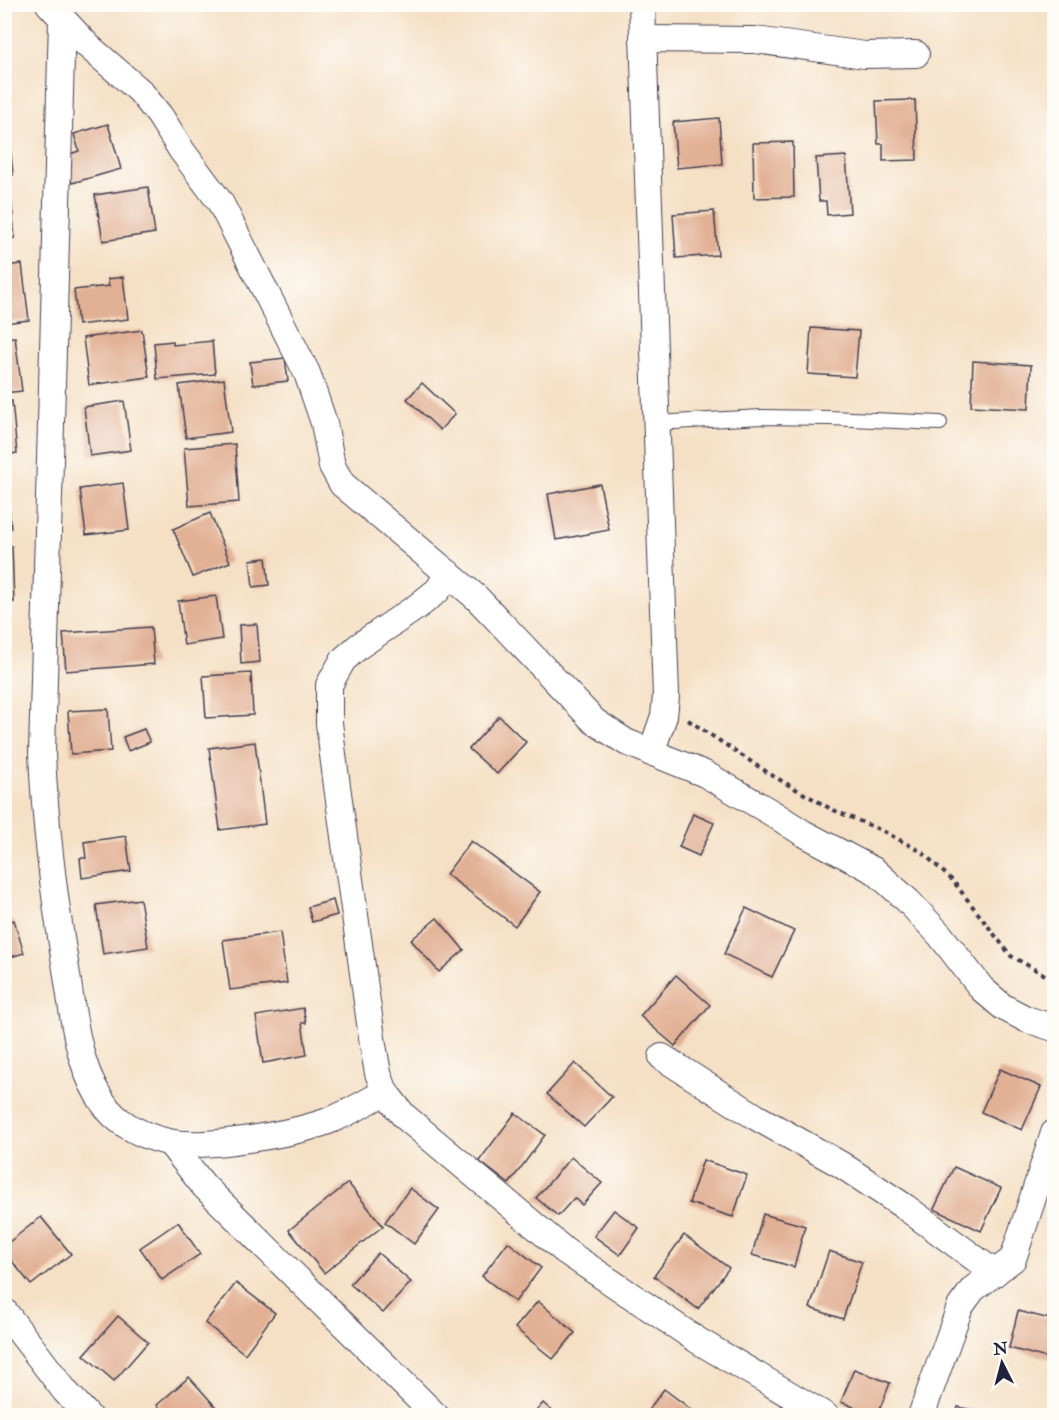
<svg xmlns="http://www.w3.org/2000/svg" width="1059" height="1420" viewBox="0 0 1059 1420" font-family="'IM FELL Double Pica',serif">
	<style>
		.building { fill: #e2b094 }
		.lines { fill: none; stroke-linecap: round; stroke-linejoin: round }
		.service-casing { stroke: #423e50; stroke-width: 16 }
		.minor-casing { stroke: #423e50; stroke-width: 28 }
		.path { stroke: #423e50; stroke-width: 4; stroke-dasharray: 4.5 4.5; stroke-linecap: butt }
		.service { stroke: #fff; stroke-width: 14 }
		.minor { stroke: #fff; stroke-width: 26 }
	</style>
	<rect width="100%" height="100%" fill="#fdfcf7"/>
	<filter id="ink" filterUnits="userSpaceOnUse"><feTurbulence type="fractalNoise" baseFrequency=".0167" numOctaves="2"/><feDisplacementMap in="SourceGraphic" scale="12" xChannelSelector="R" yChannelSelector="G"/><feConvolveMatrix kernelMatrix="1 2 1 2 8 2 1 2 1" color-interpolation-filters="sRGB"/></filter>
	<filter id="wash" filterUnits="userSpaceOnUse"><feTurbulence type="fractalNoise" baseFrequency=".008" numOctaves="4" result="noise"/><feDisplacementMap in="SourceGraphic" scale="24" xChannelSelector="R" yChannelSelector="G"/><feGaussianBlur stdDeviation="1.35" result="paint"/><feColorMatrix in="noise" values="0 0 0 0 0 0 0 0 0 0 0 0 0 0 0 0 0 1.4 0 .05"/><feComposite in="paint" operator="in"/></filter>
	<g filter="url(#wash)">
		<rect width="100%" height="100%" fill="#f5e0c5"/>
		<g id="blocks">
			<g class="building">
				<path d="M915,100L917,160L883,161V144H878L876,101Z"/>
				<path d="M719,118L722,164L677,168L673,122Z"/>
				<path d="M108,124L121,169L72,183L64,156L79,151L74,134Z"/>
				<path d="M9,135L13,175L4,176V136Z"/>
				<path d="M793,142L794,197L754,198L753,143Z"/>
				<path d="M846,156L850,213L827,215L826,201H819L816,158Z"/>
				<path d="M148,187L155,233L103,241L95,195Z"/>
				<path d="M11,198L15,238L4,240V199Z"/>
				<path d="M714,211L718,255L676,258L673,214Z"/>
				<path d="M22,264L29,320L4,323V266Z"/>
				<path d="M123,277L128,319L78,325L74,290L109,286L108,279Z"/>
				<path d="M811,328L859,331L855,377L808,374Z"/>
				<path d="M142,330L149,377L89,385L83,338Z"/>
				<path d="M15,337L22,391L4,393V338Z"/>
				<path d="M173,341V345L212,341L215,374L157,379L154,343Z"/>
				<path d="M285,358L288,381L253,385L250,362Z"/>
				<path d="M973,361L1031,365L1029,409L971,406Z"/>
				<path d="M224,379L231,432L186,438L179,385Z"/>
				<path d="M422,383L455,414L440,430L407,399Z"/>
				<path d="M4,401H12L17,453L4,455Z"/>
				<path d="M124,401L131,450L90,456L84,407Z"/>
				<path d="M235,444L239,502L189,506L184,448Z"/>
				<path d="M123,483L129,530L86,535L80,489Z"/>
				<path d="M7,484L11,528L5,529V485Z"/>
				<path d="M600,484L609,530L556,540L548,494Z"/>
				<path d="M210,513L230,562L193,577L173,529Z"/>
				<path d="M4,546H12L14,602L4,603Z"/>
				<path d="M266,558L269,585L253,587L250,560Z"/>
				<path d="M216,596L222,639L184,645L178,601Z"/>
				<path d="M257,624L260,662L241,664L239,625Z"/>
				<path d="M151,627L154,664L66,671L63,633Z"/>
				<path d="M251,673L253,715L206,718L203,676Z"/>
				<path d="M108,709L111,751L71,754L68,711Z"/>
				<path d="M499,716L526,742L497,774L469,749Z"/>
				<path d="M144,729L150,742L128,751L123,737Z"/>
				<path d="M255,742L265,824L220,830L209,748Z"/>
				<path d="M693,814L714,823L699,856L679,847Z"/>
				<path d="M126,836L131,871L82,878L80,858H86L84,842Z"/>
				<path d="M471,841L540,892L515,926L446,874Z"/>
				<path d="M140,899L148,947L103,954L96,905Z"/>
				<path d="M333,900L337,915L312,922L308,907Z"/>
				<path d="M746,908L794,931L772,977L724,954Z"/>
				<path d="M437,918L464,950L439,972L411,940Z"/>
				<path d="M14,920L24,953L4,959V922Z"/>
				<path d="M280,932L287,983L230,990L223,940Z"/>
				<path d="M676,975L710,1005L675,1046L640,1016Z"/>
				<path d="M303,1008L306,1023H302L307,1055L263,1063L256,1016Z"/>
				<path d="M575,1063L612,1097L584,1127L547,1094Z"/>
				<path d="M1000,1069L1041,1087L1022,1130L981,1112Z"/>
				<path d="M515,1113L545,1135L509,1184L479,1161Z"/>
				<path d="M571,1157L602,1183L582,1205L574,1198L558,1216L536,1198Z"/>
				<path d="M703,1160L747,1175L733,1217L689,1203Z"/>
				<path d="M954,1167L1001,1188L981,1231L934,1209Z"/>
				<path d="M348,1183L383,1226L324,1273L289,1230Z"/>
				<path d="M410,1188L439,1210L414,1244L385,1222Z"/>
				<path d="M614,1210L639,1228L620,1255L594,1236Z"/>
				<path d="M763,1214L805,1226L794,1267L752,1255Z"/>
				<path d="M41,1217L71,1254L31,1285L4,1251V1246Z"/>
				<path d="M178,1222L200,1254L162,1280L140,1248Z"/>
				<path d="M684,1235L729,1268L698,1309L654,1276Z"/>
				<path d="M508,1242L541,1268L515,1302L482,1276Z"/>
				<path d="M829,1251L862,1262L843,1319L810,1308Z"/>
				<path d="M378,1253L411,1282L383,1313L350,1284Z"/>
				<path d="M236,1283L275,1313L245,1354L205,1323Z"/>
				<path d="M538,1301L575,1333L553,1359L515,1328Z"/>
				<path d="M1018,1311L1054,1320V1360L1009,1348Z"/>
				<path d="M118,1316L148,1342L114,1381L84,1355Z"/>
				<path d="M854,1369L890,1383L877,1416L841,1402Z"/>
				<path d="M189,1377L224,1416H167L157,1405Z"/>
				<path d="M664,1389L700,1416H644Z"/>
				<path d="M543,1403L558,1416H532Z"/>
				<path d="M958,1407L993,1414V1416H956Z"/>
			</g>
		</g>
	</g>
	<g filter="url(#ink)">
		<use href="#blocks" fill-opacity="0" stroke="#423e50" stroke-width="1.5"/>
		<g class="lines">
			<defs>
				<path id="service" d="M657,423L761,417L830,418L940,423"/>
				<g id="minor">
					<path d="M49,4L87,45L140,91L160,116L182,151L220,202L307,373L324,423L332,466L342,484L477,598L594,721L626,742L705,774L772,813L803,833L875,871L908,901L940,935L982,989L1003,1007L1026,1019L1054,1028"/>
					<path d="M642,4L666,696L664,716L651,753"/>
					<path d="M62,20L42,753C45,826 54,897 66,969C71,1000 74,1033 84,1063C90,1082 103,1108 119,1120C133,1131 151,1138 168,1142C202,1150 300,1133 333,1119C351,1112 368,1101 385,1092"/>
					<path d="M643,39L755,40L865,55L916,54"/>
					<path d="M448,573L438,590L418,606L359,646L343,660L329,685V723L337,786L373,1045L378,1073L385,1092L404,1116L565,1251L697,1340L826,1416"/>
					<path d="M662,1057L756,1117L840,1164L905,1207L995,1273"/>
					<path d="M170,1143L204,1186L436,1416"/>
					<path d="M4,1311L65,1391L88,1416"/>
					<path d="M921,1416L960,1307L973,1289L1013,1259L1054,1133"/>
				</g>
			</defs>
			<use href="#service" class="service-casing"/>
			<use href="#minor" class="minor-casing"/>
			<path class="path" d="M688,720L773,776L831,809L883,831L922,852L953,881L1011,956L1054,980"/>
			<use href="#service" class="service"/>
			<use href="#minor" class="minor"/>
		</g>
	</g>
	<rect width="1059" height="1420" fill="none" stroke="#fdfcf7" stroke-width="24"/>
	<g transform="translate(1002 1363) rotate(354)" stroke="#fdfcf7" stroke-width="4.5" paint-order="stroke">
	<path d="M0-4.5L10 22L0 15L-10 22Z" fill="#22223b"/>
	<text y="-9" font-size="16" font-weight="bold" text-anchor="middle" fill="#22223b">N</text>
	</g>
</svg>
